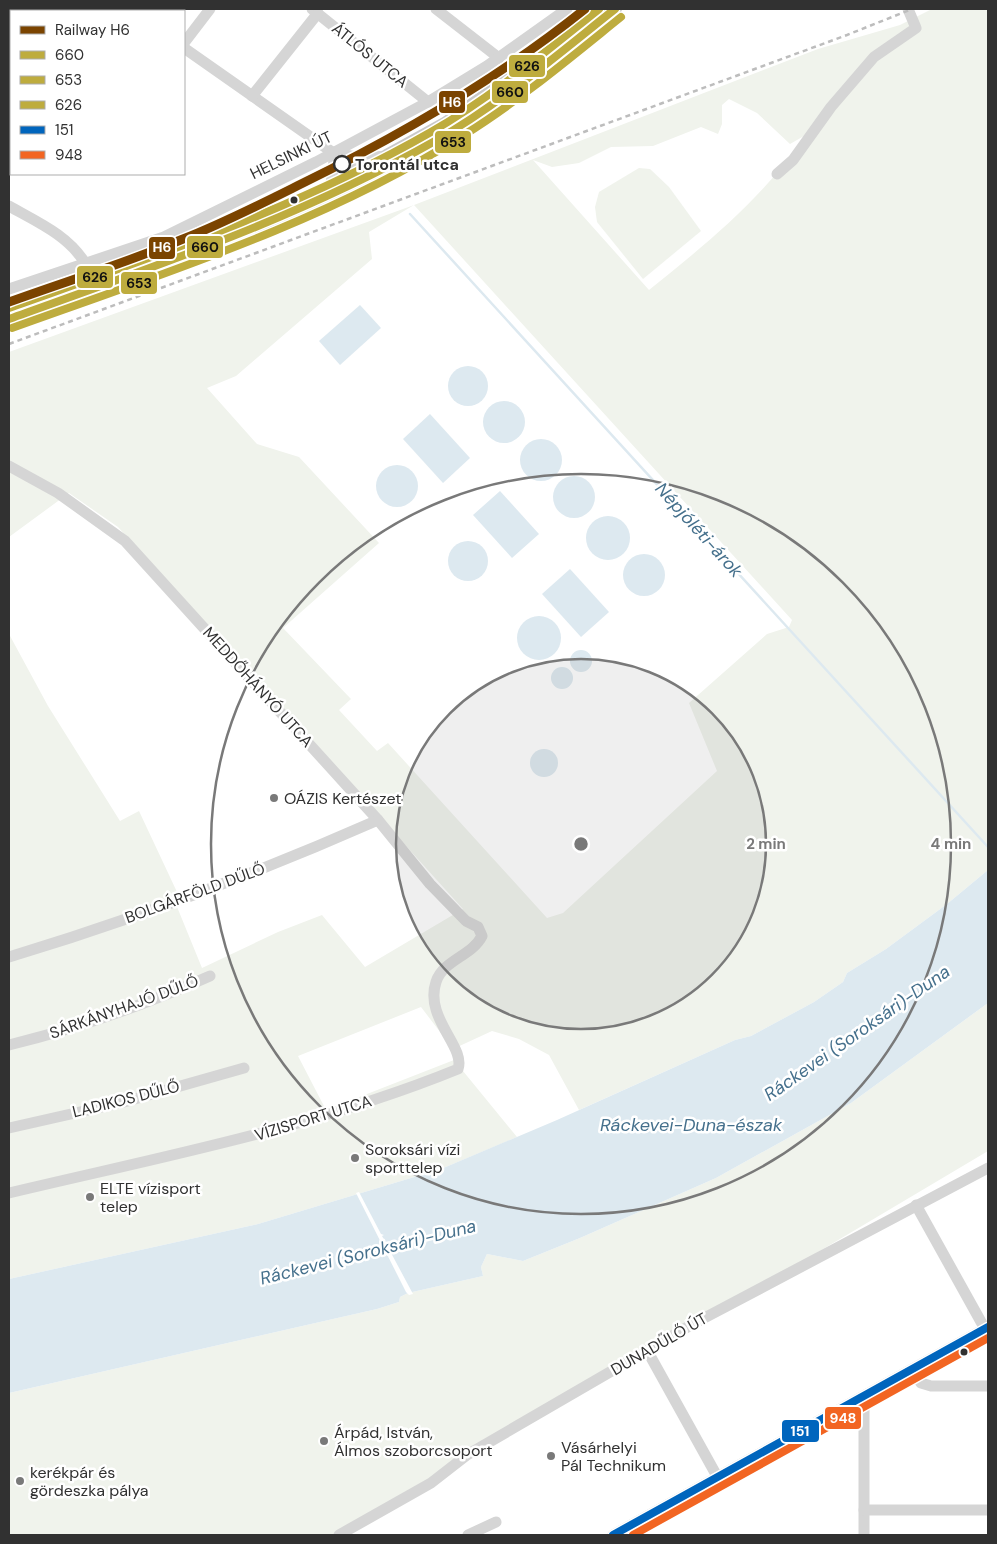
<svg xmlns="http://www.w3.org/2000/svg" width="997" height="1544" viewBox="0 0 997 1544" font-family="'DM Sans',sans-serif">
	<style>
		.green { fill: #f0f3ec; fill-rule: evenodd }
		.water { fill: #dde9f0 }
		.pier { fill: #fff }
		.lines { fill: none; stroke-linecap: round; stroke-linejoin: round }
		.stream { stroke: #dde9f0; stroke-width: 2.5 }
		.minor { stroke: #d5d5d5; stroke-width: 11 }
		.major { stroke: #c9c9c9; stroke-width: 14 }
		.rail { stroke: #bdbdbd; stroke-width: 2.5; stroke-dasharray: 5 4; stroke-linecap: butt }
		.bus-1-casing { stroke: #fff; stroke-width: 11 }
		.bus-2-casing { stroke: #fff; stroke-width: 11 }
		.bus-3-casing { stroke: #fff; stroke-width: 11 }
		.bus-4-casing { stroke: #fff; stroke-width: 11 }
		.bus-5-casing { stroke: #fff; stroke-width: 11 }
		.bus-1 { stroke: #beac3e; stroke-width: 8 }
		.bus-2 { stroke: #beac3e; stroke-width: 8 }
		.bus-3 { stroke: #beac3e; stroke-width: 8 }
		.bus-4 { stroke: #0065bd; stroke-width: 8 }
		.bus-5 { stroke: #f26522; stroke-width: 8 }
		.rail-1-casing { stroke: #fff; stroke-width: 12 }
		.rail-1 { stroke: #7b4400; stroke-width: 9 }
		.ring { fill: none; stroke: #797979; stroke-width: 2.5 }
		.stop-dot { fill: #fff; stroke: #313131; stroke-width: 2.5 }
		.bus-dot { fill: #313131; stroke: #fff; stroke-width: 2 }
		.poi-dot { fill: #797979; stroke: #fff; stroke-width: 2 }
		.labels { text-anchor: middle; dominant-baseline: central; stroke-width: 5; stroke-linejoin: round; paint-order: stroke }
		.street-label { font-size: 16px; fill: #313131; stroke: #fff }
		.stop-label { font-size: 16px; font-weight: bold; fill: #313131; stroke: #fff; text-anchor: start }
		.poi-label { font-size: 16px; fill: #313131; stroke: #fff; text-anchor: start }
		.water-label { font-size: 18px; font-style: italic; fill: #45708c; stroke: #fff }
		.centre { fill: #797979; stroke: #fff; stroke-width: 2.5 }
		.ring-label { font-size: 15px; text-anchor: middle; font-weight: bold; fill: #797979; stroke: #fff; stroke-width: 5; stroke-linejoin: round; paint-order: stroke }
		.line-badge { stroke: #fff; stroke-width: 2 }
		.badge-label { font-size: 14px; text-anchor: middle; font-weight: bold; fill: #fff }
		.pale-badge-label { font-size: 14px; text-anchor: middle; font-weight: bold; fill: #111 }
	</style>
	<rect width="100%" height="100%" fill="#fff"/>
	<g class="green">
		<path d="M932,9H988V870L947,904L886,949L847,973L843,982L814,1002L751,1036L735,1040L579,1110L549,1055L519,1039L492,1031L453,1049L421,1007L298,1056L326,1110L454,1060L517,1137L441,1169L258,1224L9,1279V634L48,706L120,821L139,811L177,892L173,897L202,968L278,932L322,915L365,967L463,909L118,527L69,493L9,537V352L414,205L818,49L900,25ZM729,99L757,113L790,144L804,136C765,197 705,245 649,290L533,160L552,167L579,163L611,147L653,146L701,127L718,134L722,124V105ZM414,205L792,620L789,627L767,634L689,703L717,771L563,913L547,918L388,743L377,751L339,710L351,699L283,628L379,543L299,457L257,444L207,388L236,376L372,259L369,232Z"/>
		<path d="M639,168L650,169L669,187L701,231L643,279L597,222L595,207L599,192Z"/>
		<path d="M988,1003V1151L342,1535H9V1393L377,1309L399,1302L400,1297L408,1293L483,1276L481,1267L487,1254L523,1261L580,1238L716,1178L851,1103Z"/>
	</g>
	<g class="water">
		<path d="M360,305L381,328L340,365L319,341Z"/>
		<circle cx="468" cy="386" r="20"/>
		<circle cx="504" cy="422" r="21"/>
		<path d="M430,414L470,458L443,483L403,439Z"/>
		<circle cx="541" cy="460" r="21"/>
		<circle cx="397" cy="486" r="21"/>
		<circle cx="574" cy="497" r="21"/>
		<path d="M500,491L539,534L512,558L473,515Z"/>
		<circle cx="608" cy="538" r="22"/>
		<circle cx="468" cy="561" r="20"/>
		<circle cx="644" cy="575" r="21"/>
		<path d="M570,569L609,612L581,637L542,594Z"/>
		<circle cx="539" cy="638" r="22"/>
		<circle cx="581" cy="661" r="11"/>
		<circle cx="562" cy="678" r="11"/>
		<circle cx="544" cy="763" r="14"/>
		<path d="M988,870V1003L851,1103L716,1178L580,1238L523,1261L487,1254L481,1267L483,1276L408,1293L400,1297L399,1302L377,1309L9,1393V1279L258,1224L441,1169L557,1120L735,1040L751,1036L814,1002L843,982L847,973L886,949L947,904Z"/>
	</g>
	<path class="pier" d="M359,1192L381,1234L384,1235L382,1236L413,1294L409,1295L406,1292L356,1193Z"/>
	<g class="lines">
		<path class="stream" d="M410,214L988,847"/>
		<g class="minor">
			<path d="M126,9L130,11"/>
			<path d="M312,9L428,102"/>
			<path d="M436,9L499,58"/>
			<path d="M184,43L210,9"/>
			<path d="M184,48L342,159L375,172"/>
			<path d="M252,96L318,13"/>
			<path d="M344,155L364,158L386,156"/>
			<path d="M777,174L793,160L831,107L874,57L916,28L908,9"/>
			<path d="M331,184L335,153"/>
			<path d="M9,206C37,222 68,235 85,263"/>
			<path d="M9,289L164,237L316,162L428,102L487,66L567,9"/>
			<path d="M9,466L58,493L125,541L378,820L430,884L466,921L478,927L482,936C472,956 443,960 436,982C424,1018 466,1047 458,1069C313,1128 160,1157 9,1193"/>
			<path d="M9,957C135,919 258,873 378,820"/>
			<path d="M9,1045C78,1028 145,1005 210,976"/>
			<path d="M9,1128L124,1102L244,1068"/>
			<path d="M916,1205L985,1329"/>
			<path d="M648,1352L718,1478"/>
			<path d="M912,1370L921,1383L931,1386H988"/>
			<path d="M864,1398V1535"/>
			<path d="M864,1510H988"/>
			<path d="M339,1535L431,1483L467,1455L691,1325L988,1168"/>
			<path d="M468,1535L496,1522"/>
			<path d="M613,1535L988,1327"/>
		</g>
		<g class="major">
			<path d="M387,156L445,124L554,48"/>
			<path d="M9,319C155,266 299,217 435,141C500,104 557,55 615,9"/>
		</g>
		<path class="rail" d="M9,344L847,35L912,9"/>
		<defs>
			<path id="bus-1" d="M9,319C153,267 301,217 435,141C500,104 557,55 615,9"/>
			<path id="bus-2" d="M12,328C165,273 326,222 464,135C520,100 570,58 621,17"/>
			<path id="bus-3" d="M9,308C152,257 299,208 431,132C492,97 545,52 599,9"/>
			<path id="bus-4" d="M613,1535L988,1327"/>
			<path id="bus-5" d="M633,1535L988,1338"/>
		</defs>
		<use href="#bus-1" class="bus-1-casing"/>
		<use href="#bus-2" class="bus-2-casing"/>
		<use href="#bus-3" class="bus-3-casing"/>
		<use href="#bus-4" class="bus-4-casing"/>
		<use href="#bus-5" class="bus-5-casing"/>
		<use href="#bus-1" class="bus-1"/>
		<use href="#bus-2" class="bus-2"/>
		<use href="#bus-3" class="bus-3"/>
		<use href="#bus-4" class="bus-4"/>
		<use href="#bus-5" class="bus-5"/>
		<defs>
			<path id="rail-1" d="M9,302C67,281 126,263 183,239C224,223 263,203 303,183C403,134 498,79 585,9"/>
		</defs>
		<use href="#rail-1" class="rail-1-casing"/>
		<use href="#rail-1" class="rail-1"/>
	</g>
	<circle cx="581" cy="844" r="185" fill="#797979" fill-opacity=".12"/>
	<g class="ring">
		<circle cx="581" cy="844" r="185"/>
		<circle cx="581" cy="844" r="370"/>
	</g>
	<circle class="stop-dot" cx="342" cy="164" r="8"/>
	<g class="bus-dot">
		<circle cx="294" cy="200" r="4.5"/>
		<circle cx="964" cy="1352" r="4.5"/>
	</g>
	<g class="poi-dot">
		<circle cx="274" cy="798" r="5"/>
		<circle cx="355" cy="1158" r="5"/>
		<circle cx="90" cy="1197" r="5"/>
		<circle cx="324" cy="1441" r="5"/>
		<circle cx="551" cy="1456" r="5"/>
		<circle cx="20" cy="1481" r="5"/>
	</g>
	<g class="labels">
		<g class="street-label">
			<text transform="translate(370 55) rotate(39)">ÁTLÓS UTCA</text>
			<text transform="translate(291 155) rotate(-26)">HELSINKI ÚT</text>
			<text transform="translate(258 687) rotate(48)">MEDDŐHÁNYÓ UTCA</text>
			<text transform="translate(195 893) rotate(-20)">BOLGÁRFÖLD DŰLŐ</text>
			<text transform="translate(124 1007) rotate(-20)">SÁRKÁNYHAJÓ DŰLŐ</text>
			<text transform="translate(126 1099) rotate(-14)">LADIKOS DŰLŐ</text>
			<text transform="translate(313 1118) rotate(-17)">VÍZISPORT UTCA</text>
			<text transform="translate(659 1344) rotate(-30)">DUNADŰLŐ ÚT</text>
		</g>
		<g class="stop-label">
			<text x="355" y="164">Torontál utca</text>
		</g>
		<g class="poi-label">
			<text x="284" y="798">OÁZIS Kertészet</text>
			<text x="365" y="1149">Soroksári vízi<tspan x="365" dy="18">sporttelep</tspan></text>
			<text x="100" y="1188">ELTE vízisport<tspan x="100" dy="18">telep</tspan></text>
			<text x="334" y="1432">Árpád, István,<tspan x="334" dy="18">Álmos szoborcsoport</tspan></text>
			<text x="561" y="1447">Vásárhelyi<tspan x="561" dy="18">Pál Technikum</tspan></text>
			<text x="30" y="1472">kerékpár és<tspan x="30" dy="18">gördeszka pálya</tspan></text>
		</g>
		<g class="water-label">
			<text transform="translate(699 530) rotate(48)">Népjóléti-árok</text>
			<text transform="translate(857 1033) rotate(-35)">Ráckevei (Soroksári)-Duna</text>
			<text x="691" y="1125">Ráckevei-Duna-észak</text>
			<text transform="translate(368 1252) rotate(-14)">Ráckevei (Soroksári)-Duna</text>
		</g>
	</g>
	<circle cx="581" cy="844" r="8" class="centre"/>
	<g class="ring-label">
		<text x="766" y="849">2 min</text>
		<text x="951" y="849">4 min</text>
	</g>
	<g class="line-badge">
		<rect x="508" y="54" width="38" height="24" rx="5" fill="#beac3e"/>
		<rect x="491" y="80" width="38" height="24" rx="5" fill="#beac3e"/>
		<rect x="438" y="90" width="28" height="24" rx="5" fill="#7b4400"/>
		<rect x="434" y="130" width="38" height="24" rx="5" fill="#beac3e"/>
		<rect x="186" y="235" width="38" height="24" rx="5" fill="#beac3e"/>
		<rect x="148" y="236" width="28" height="24" rx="5" fill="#7b4400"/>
		<rect x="76" y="265" width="38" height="24" rx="5" fill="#beac3e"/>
		<rect x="120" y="271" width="38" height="24" rx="5" fill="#beac3e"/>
		<rect x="824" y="1406" width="38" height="24" rx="5" fill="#f26522"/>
		<rect x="781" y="1419" width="39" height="24" rx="5" fill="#0065bd"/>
	</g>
	<g class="badge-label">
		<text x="452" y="107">H6</text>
		<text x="162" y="252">H6</text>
		<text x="843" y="1423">948</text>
		<text x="800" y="1436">151</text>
	</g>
	<g class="pale-badge-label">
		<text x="527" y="71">626</text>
		<text x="510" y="97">660</text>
		<text x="453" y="147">653</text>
		<text x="205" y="252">660</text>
		<text x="95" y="282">626</text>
		<text x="139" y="288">653</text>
	</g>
	<rect width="997" height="1544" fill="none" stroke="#313131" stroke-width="20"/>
	<rect x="10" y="10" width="175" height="165" fill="#ffffff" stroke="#adadad"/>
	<rect x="20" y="26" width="25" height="8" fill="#7b4400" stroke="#adadad"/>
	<text x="55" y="35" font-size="15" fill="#313131">Railway H6</text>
	<rect x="20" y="51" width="25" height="8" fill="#beac3e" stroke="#adadad"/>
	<text x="55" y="60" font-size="15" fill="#313131">660</text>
	<rect x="20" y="76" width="25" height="8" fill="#beac3e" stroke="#adadad"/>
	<text x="55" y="85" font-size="15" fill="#313131">653</text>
	<rect x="20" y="101" width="25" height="8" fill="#beac3e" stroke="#adadad"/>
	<text x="55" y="110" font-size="15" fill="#313131">626</text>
	<rect x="20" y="126" width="25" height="8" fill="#0065bd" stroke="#adadad"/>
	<text x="55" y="135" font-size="15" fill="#313131">151</text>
	<rect x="20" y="151" width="25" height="8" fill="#f26522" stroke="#adadad"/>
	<text x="55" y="160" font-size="15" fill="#313131">948</text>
</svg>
